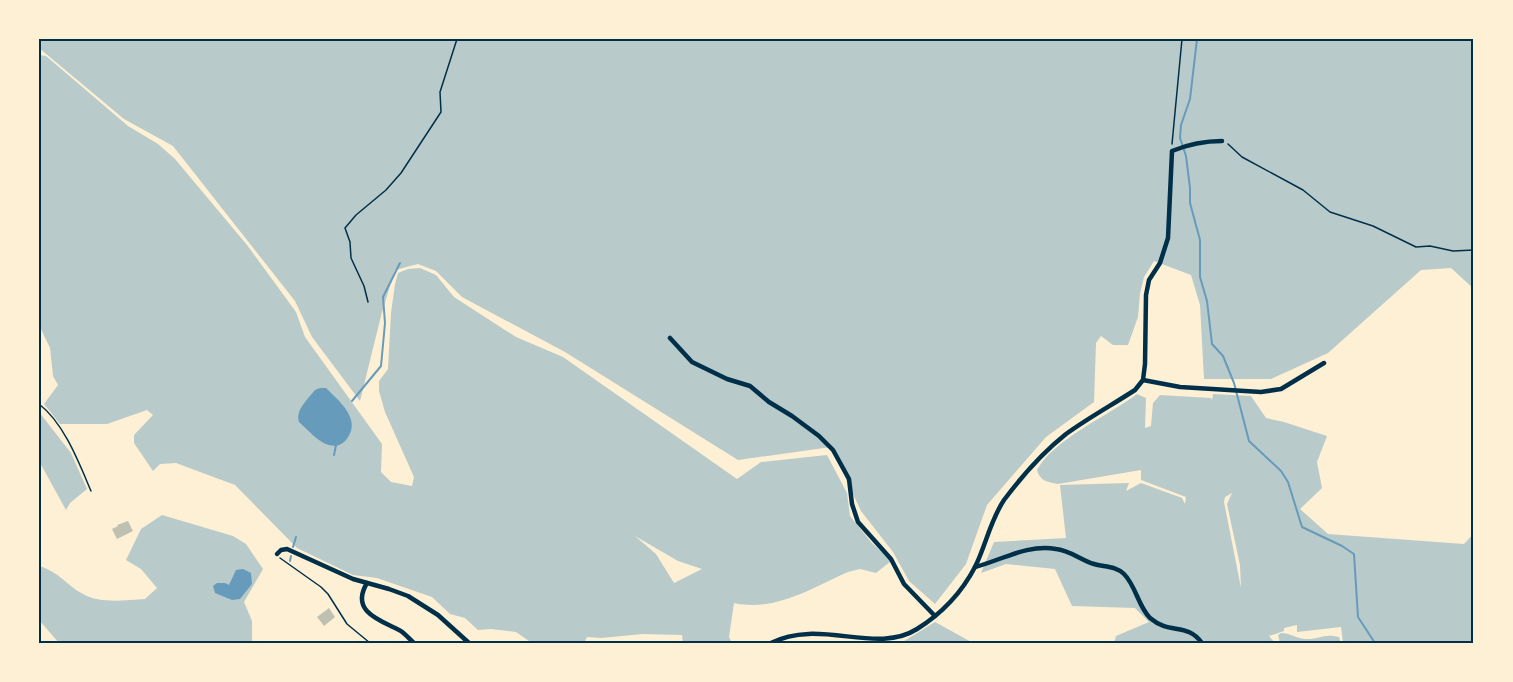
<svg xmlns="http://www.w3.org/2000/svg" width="1513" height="682" viewBox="0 0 1513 682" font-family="'Fira Sans Condensed',sans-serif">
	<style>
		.green { fill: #b9caca; fill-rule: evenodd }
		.water { fill: #669bbc }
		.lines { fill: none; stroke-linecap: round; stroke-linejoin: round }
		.stream { stroke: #669bbc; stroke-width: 2 }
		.building { fill: #bec0b2 }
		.path { stroke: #003049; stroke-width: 1.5 }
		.minor { stroke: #003049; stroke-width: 4.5 }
		.neatline { fill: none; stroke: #003049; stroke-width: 2 }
	</style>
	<rect width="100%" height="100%" fill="#fdf0d5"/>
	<g class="green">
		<path d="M39,39H1474V289L1451,268L1421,270L1328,353L1271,379H1204L1200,305L1191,275L1154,261L1144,277L1140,294L1138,317L1128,345H1113L1101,336L1096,343L1094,402L1046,437L987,505L966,564L935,604L909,581L893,552L861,511L831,447L738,460L565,352L462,297L436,271L418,264L395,270L382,312L360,401L312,337L295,301L173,146L124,119L39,48Z"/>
		<path d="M39,55L46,56L128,126L158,144L175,159L247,245L296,312L305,337L382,444L381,472L391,482L412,486L414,477L385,412L379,391V381L388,369L391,313L395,284L398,273L408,269L420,268L436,275L454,297L516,337L563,357L737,479L761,462L827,455L847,493L850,516L871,542L891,561L876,573L860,569L848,572C812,588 775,612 734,603L729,637L732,643H683L682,635L643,634L601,638L587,637L584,643H532L516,632L491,629L478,630L465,618L450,614L432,597L377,578L353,575L297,548L235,485L176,463L160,464L153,471L134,443V435L153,415L147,410L107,424H60L44,404L58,385L53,376L50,348L39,325ZM635,536L678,561L702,569L674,583L656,554Z"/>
		<path d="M1137,394L1146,398L1145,428L1151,426L1153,403L1160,395L1211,398L1212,400L1213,394L1251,396L1266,418L1284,422L1327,436L1317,462L1322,488L1300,509L1328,534L1464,544L1474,533V643H1343L1341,627L1297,632V625L1284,628V631L1269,636L1275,643H1114L1116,636L1149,622L1135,608L1072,606L1055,569L1006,564L981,573L994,542L1066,538L1060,485L1129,483L1126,491L1141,483L1182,498L1185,504L1186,497L1141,480V470L1058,484C1047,482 1040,481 1037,470C1054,439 1108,416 1137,394ZM1232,493L1227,504L1240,565L1241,588L1224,502L1225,497Z"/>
		<path d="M39,412L71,453L87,489L70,503L66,510L39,461Z"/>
		<path d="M162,515L233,536L246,544L263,569L244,602L252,621V643H59L39,620V566C61,573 66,585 83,594C100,604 126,600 145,599L157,588L141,569L126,560L141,529Z"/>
		<path d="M935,622L973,643H901Z"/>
		<path d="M1281,633C1290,633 1296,638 1305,639C1319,640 1323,633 1339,637L1341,643H1280L1278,635Z"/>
	</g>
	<g class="water">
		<path d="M320,388H326C339,401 363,420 346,440C342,445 336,447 329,445C319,443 307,429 299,422C295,410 308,399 315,390Z"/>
		<path d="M243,569L251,573L252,584L240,599L232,600L215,593L213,586L217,583H225L229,585L236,570Z"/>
	</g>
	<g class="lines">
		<g class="stream">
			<path d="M1197,39L1190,99L1181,125L1180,138L1186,156L1190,188V203L1200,240V277L1207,301L1212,344L1223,356L1234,383L1249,441L1281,471L1288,482L1302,527L1342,546L1354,554L1358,617L1375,643"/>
			<path d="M352,401L381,366L385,323L383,297L400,263"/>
			<path d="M334,455L336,445"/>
			<path d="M293,547L296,537"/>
			<path d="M290,561L291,556"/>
		</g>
	</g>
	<g class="building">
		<path d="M128,521L133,531L117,539L112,529L118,526L117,525Z"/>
		<path d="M329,608L335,617L324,626L317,617Z"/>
	</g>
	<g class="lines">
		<g class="path">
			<path d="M1172,144L1182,39"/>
			<path d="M1228,144L1242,157L1303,190L1330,212L1373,226L1416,247L1430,246L1453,251L1474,250"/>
			<path d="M368,302L364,286L351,258L350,242L345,228L356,215L386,190L401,173L441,112L440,92L457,39"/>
			<path d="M39,404C64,423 79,463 91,491"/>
			<path d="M280,558L321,587L328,594L347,624L370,643"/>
		</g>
		<g class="minor">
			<path d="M670,338L692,362L727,379L750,386L769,402L792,416L819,436L833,450L849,479L852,504L858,522L891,559L904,584L935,616"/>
			<path d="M1143,380L1180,387L1261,392L1281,389L1324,363"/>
			<path d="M277,554L281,550L287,549L353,579L389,589L408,596L438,615L469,643"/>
			<path d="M975,567C1002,560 1027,544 1056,549C1069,550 1081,560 1094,564C1104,567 1116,566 1124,574C1136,586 1138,606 1150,618C1170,635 1187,622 1202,643"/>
			<path d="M367,583C350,611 379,620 399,630C405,633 409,639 414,643"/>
			<path d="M771,643C820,618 876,655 917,629C941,614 962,592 975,567C986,545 990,521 1004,500C1022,476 1042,453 1066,434C1088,418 1112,405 1135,390L1143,380L1145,364L1146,295L1149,280L1160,263L1168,238L1172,151C1189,144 1203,141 1222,141"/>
		</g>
	</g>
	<rect width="1513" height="682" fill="none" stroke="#fdf0d5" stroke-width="81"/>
	<rect x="40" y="40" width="1432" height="602" class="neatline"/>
</svg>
